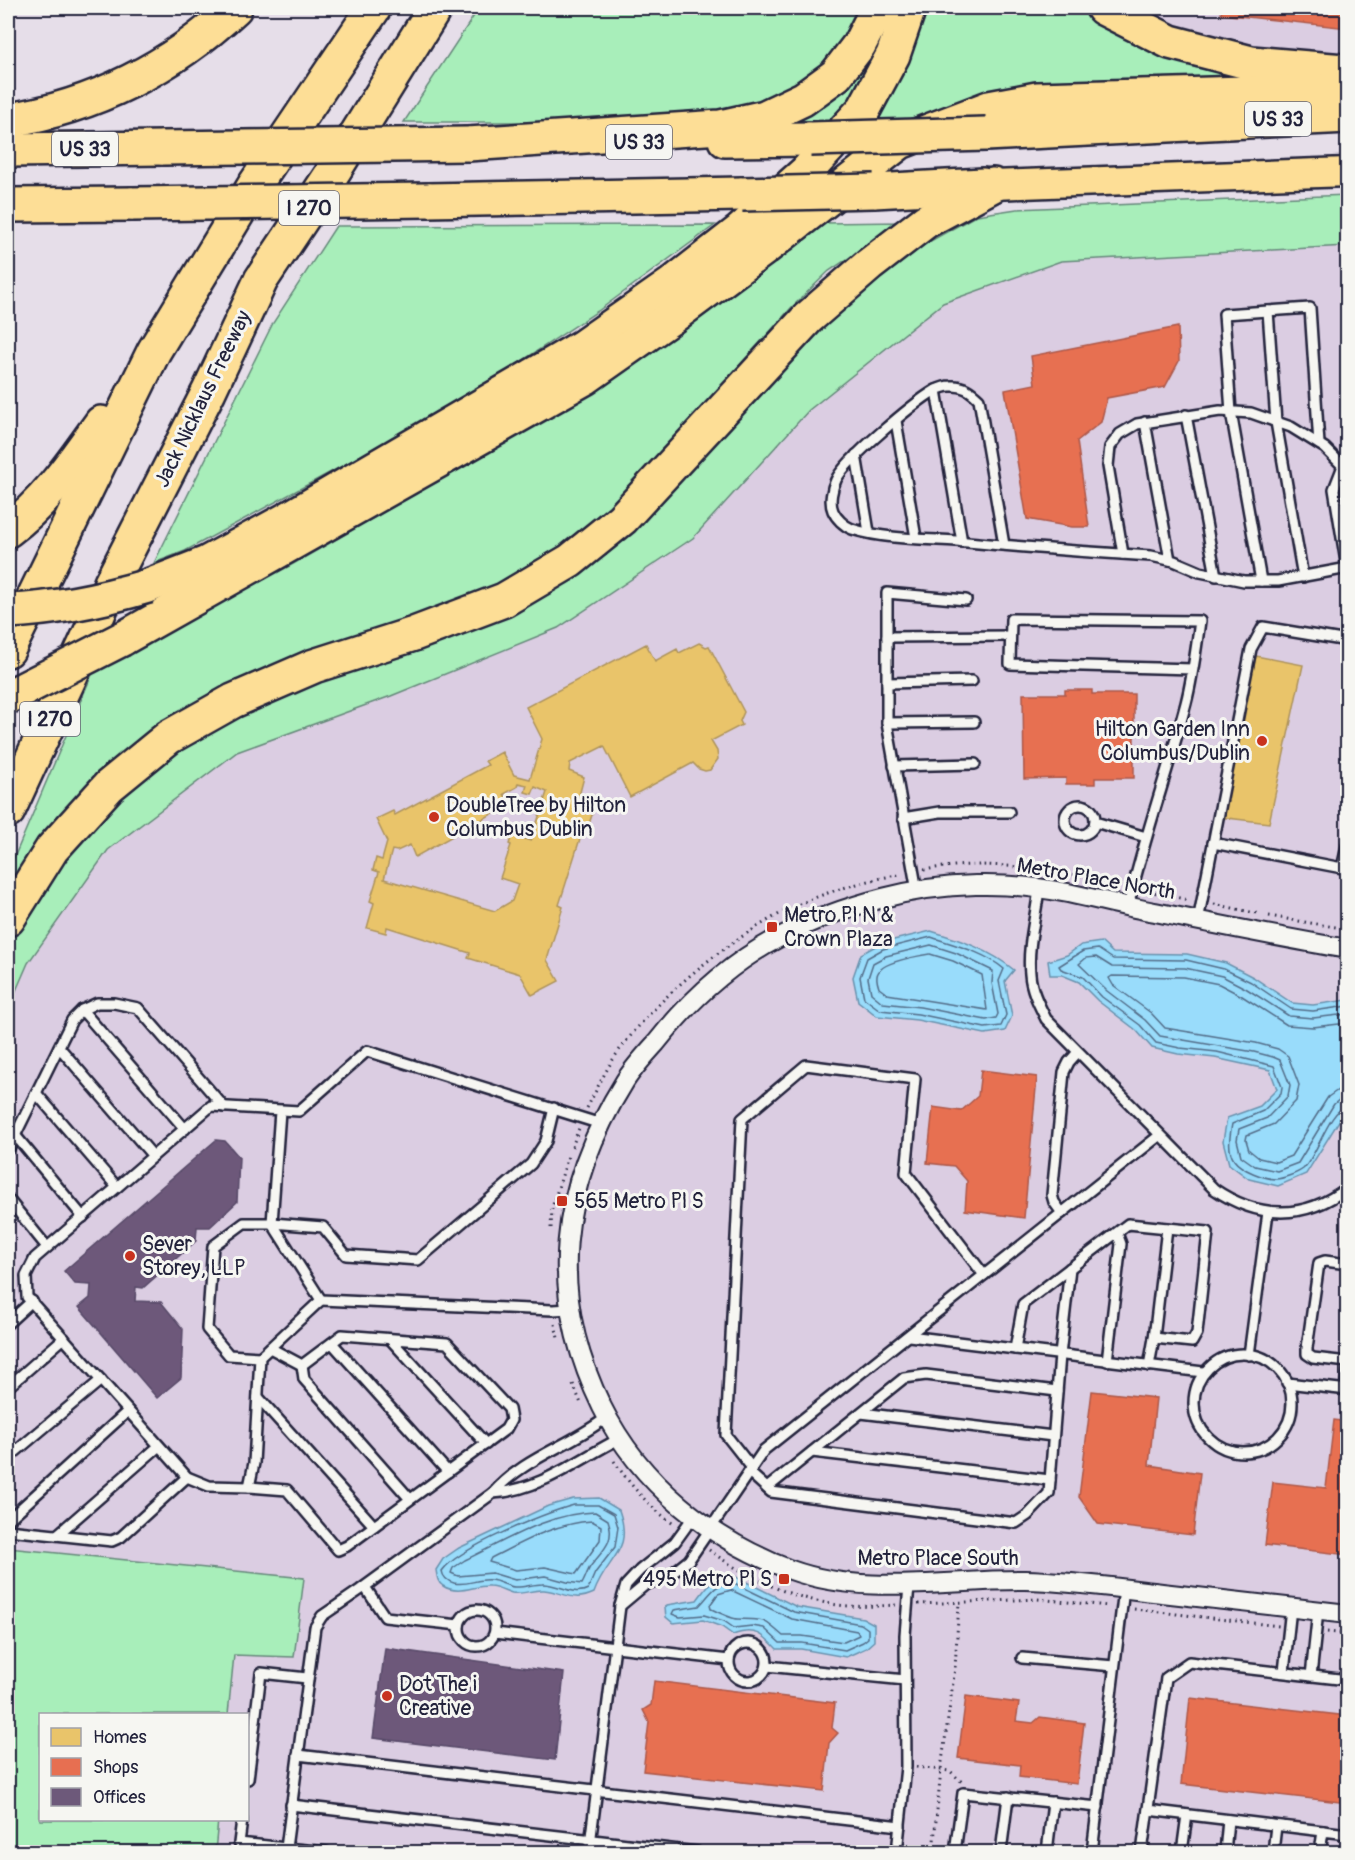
<svg xmlns="http://www.w3.org/2000/svg" width="1355" height="1860" viewBox="0 0 1355 1860" font-family="Pangolin,sans-serif">
	<style>
		.built { fill: #dbcde2 }
		.green { fill: #a8eeba; stroke: #65887a; stroke-width: 1.5 }
		.water { fill: #99dcfb; stroke: #6992ae; stroke-width: 1.5 }
		.homes { fill: #e9c46a; stroke: #ad935c; stroke-width: 1.5; fill-rule: evenodd }
		.shops { fill: #e76f51; stroke: #ac584a; stroke-width: 1.5 }
		.offices { fill: #6d597a; stroke: #564867; stroke-width: 1.5 }
		.lines { fill: none; stroke-linecap: round; stroke-linejoin: round }
		.shore { stroke: #526c88; stroke-width: 1.5 }
		.lane-casing { stroke: #22223b; stroke-width: 14 }
		.street-casing { stroke: #22223b; stroke-width: 22 }
		.primary-casing { stroke: #22223b; stroke-width: 33 }
		.highway-casing { stroke: #22223b; stroke-width: 38 }
		.path { stroke: #22223b; stroke-width: 3; stroke-dasharray: 1.5 4.5; stroke-linecap: butt }
		.lane { stroke: #f6f6f2; stroke-width: 9 }
		.street { stroke: #f6f6f2; stroke-width: 18 }
		.primary { stroke: #fdde96; stroke-width: 28 }
		.highway { stroke: #fdde96; stroke-width: 33 }
		.highway-bridge-casing { stroke: #22223b; stroke-width: 38; stroke-linecap: butt }
		.highway-bridge { stroke: #fdde96; stroke-width: 33 }
		.poi-dot { fill: #c8321e; stroke: #f6f6f2; stroke-width: 2 }
		.labels { text-anchor: middle; dominant-baseline: central; stroke-width: 6; stroke-linejoin: round; paint-order: stroke }
		.shield { fill: #f6f6f2; stroke: #626272; stroke-width: 1.5 }
		.shield-label { font-size: 20px; font-weight: bold; fill: #22223b }
		.street-label { font-size: 21px; fill: #22223b; stroke: #f6f6f2 }
		.poi-label { font-size: 21px; fill: #22223b; stroke: #f6f6f2; text-anchor: start }
	</style>
	<rect width="100%" height="100%" fill="#e6dee9"/>
	<filter id="ink" filterUnits="userSpaceOnUse"><feTurbulence type="fractalNoise" baseFrequency=".0167" numOctaves="2"/><feDisplacementMap in="SourceGraphic" scale="12" xChannelSelector="R" yChannelSelector="G"/><feConvolveMatrix kernelMatrix="1 2 1 2 8 2 1 2 1" color-interpolation-filters="sRGB"/></filter>
	<g filter="url(#ink)">
		<g class="built">
			<path d="M1135,8H1347V59L1266,51L1190,32Z"/>
			<path d="M1347,246V1852H215L218,1820H248V1714H228L234,1655L304,1578L8,1548V1009L28,963L108,850L237,752L391,696L558,628L693,538L809,410L943,303L1061,261Z"/>
		</g>
		<g class="green">
			<path d="M479,8H864L838,48L810,75L772,100L707,118L594,122H404Z"/>
			<path d="M921,8H1087L1165,49L1307,83L935,119L872,121Z"/>
			<path d="M879,36L884,39L858,92L832,123L769,124Z"/>
			<path d="M1347,195V246L1061,261L943,303L809,410L693,538L558,628L391,696L237,752L108,850L28,963L8,1009V940L80,833L127,785L203,728L558,577L824,317L893,262L977,215L1017,209Z"/>
			<path d="M903,222L829,271L791,308L737,368L641,490L559,554L484,594L205,703L8,901V872L93,672L293,564L598,390L823,223Z"/>
			<path d="M715,225L598,311L453,406L185,551L154,563L273,323L336,226Z"/>
			<path d="M8,1548L304,1578L294,1657L234,1655L228,1714H40V1820H218L215,1852H8Z"/>
		</g>
		<g class="water">
			<path d="M931,931C961,940 990,950 1014,970L1005,981L1012,1016L1005,1031L985,1034L917,1020L877,1016L858,1001L853,977L861,954L881,943Z"/>
			<path d="M1101,942L1113,953L1187,954L1226,963L1253,977L1292,1003L1313,1005L1347,1000V1108L1306,1174L1278,1186L1249,1179L1229,1164L1223,1141L1227,1118L1260,1106L1277,1089L1270,1070L1215,1058L1178,1054L1152,1048L1136,1030L1098,1001L1079,982L1062,975H1050L1048,961L1067,955L1081,945Z"/>
			<path d="M599,1498L619,1510C634,1553 607,1556 594,1593C573,1603 564,1592 544,1590C534,1589 522,1595 512,1593C505,1591 497,1586 489,1586C474,1585 459,1596 443,1586C437,1582 437,1576 436,1570L443,1559L459,1548L548,1506L573,1499Z"/>
			<path d="M732,1575L797,1607L863,1618L874,1624V1641L866,1648L846,1657L801,1649H777C763,1634 755,1627 733,1635L722,1627L703,1620L673,1623L666,1617L665,1608L667,1605L697,1600C710,1583 709,1580 732,1575Z"/>
		</g>
		<g class="homes">
			<path d="M699,643L706,647L709,646L744,712L740,721L742,725L711,741L717,751L718,759L710,770L705,771L699,769L693,763L630,797L604,746L570,763L569,771L584,777L578,800L595,806L589,824L585,823L559,905L563,907L547,960L559,981L532,995L520,974L468,958L470,953L387,927L386,933L367,928L374,903L370,901L379,872L373,870L376,858L382,860L387,842L376,819L393,811L395,815L488,765L485,761L502,752L514,775L530,779L542,739L526,707L646,644L655,661L677,649L679,653ZM518,783L527,785L525,792L532,794L535,787L547,792L531,841L512,835L509,844L511,845L500,878L518,884L512,901L495,911L384,879L392,850L397,851L410,845L415,857L510,804L504,794L517,787Z"/>
			<path d="M1256,656L1303,665L1269,823L1219,817Z"/>
		</g>
		<g class="shops">
			<path d="M1222,8H1348V28L1221,14Z"/>
			<path d="M1178,327L1179,361L1165,387L1107,398L1101,422L1077,441L1089,527H1072L1027,519L1005,390L1035,384L1031,356Z"/>
			<path d="M1065,690H1092V694H1134V778H1095V784H1066V778L1024,779L1023,694H1065Z"/>
			<path d="M981,1070L1037,1077L1024,1218L965,1210L967,1181L954,1166L927,1163L933,1107L961,1111L978,1096Z"/>
			<path d="M1092,1391L1156,1398L1149,1465L1200,1473L1193,1535L1098,1524L1079,1497Z"/>
			<path d="M1334,1420L1348,1422V1555L1265,1545L1273,1482L1326,1488Z"/>
			<path d="M654,1681L835,1703L832,1728L838,1733L829,1743L824,1791L643,1771L649,1722L643,1710L651,1705Z"/>
			<path d="M966,1696L1019,1703L1016,1721L1033,1723L1040,1717L1084,1723L1077,1784L1019,1777L1020,1765L958,1758Z"/>
			<path d="M1190,1698L1348,1716V1803L1181,1784Z"/>
		</g>
		<g class="offices">
			<path d="M216,1140L225,1141L239,1157L237,1202L210,1227H197L196,1241L143,1288L136,1287L135,1301L161,1302L183,1329L181,1378L157,1398L79,1307L90,1298L91,1285L75,1284L64,1271Z"/>
			<path d="M385,1648L564,1673L555,1760L373,1738Z"/>
		</g>
		<g class="lines">
			<g class="shore">
				<path d="M931,937C955,945 984,952 1004,969L999,981L1006,1015L1001,1026L985,1028L918,1014L880,1010L864,998L860,977L867,958L883,949Z"/>
				<path d="M931,945L956,953L993,971L992,983L998,1014L996,1018L986,1020L920,1007L883,1003L871,993L868,978L873,963L886,956Z"/>
				<path d="M930,954L953,961L982,975L987,1010L887,994L879,988C877,982 875,975 880,970C887,961 918,956 930,954Z"/>
				<path d="M1348,1006L1313,1011L1291,1009L1251,982L1224,969L1186,960L1113,959L1098,949L1083,951L1059,966L1061,969L1083,977L1102,997L1140,1025L1156,1043L1180,1048L1217,1052L1274,1066L1282,1087L1281,1093L1263,1111L1232,1124C1230,1135 1227,1150 1234,1160C1241,1170 1265,1179 1276,1179C1282,1179 1298,1173 1303,1169C1317,1157 1329,1108 1348,1106"/>
				<path d="M1348,1014L1313,1018L1289,1016L1247,989L1222,976L1185,968L1112,967L1096,957L1086,958L1079,964L1107,991L1145,1020L1160,1036L1254,1052L1273,1057L1280,1060L1290,1085L1288,1096L1267,1118L1239,1129L1237,1140L1241,1156L1255,1166L1277,1171L1298,1163L1334,1104L1340,1099L1348,1098"/>
				<path d="M1348,1023L1313,1027L1287,1025L1242,996L1219,984L1184,977L1112,976L1109,978L1113,985L1151,1013L1165,1028L1256,1043L1278,1049L1288,1056L1299,1085L1296,1101L1274,1124L1247,1135L1246,1140L1249,1150L1259,1158L1276,1162L1291,1156L1328,1097L1338,1090L1348,1089"/>
				<path d="M574,1505H598L614,1514L618,1527L615,1547L595,1573L588,1589C573,1597 558,1583 542,1584C533,1584 523,1588 514,1587C506,1586 499,1581 491,1580C479,1578 467,1586 454,1583C447,1581 443,1578 442,1571C458,1548 545,1513 574,1505Z"/>
				<path d="M595,1512L608,1520C616,1542 602,1551 590,1567C587,1572 585,1579 582,1584L567,1582L545,1576L515,1580L492,1573L458,1576L451,1573L453,1568L465,1560C507,1540 548,1513 595,1512Z"/>
				<path d="M592,1521L601,1526L600,1540L576,1574L545,1567L516,1570L489,1562L491,1558C523,1542 555,1523 592,1521Z"/>
				<path d="M732,1582L794,1612L861,1624L868,1629V1638L863,1642L845,1650L802,1643H780L764,1628L752,1626L734,1628L724,1621L704,1615L680,1617L672,1614L674,1610L699,1606C712,1593 712,1585 732,1582Z"/>
				<path d="M731,1590L792,1619L857,1631L859,1635L844,1642L802,1636H783C760,1616 766,1621 737,1619C732,1619 716,1611 711,1609L710,1605L718,1594Z"/>
			</g>
			<defs>
				<g id="lane">
					<path d="M1268,311L1276,422L1303,577"/>
					<path d="M936,390L962,542"/>
					<path d="M1186,415L1216,576"/>
					<path d="M896,421L916,538"/>
					<path d="M1145,422L1170,560"/>
					<path d="M856,455L869,532"/>
					<path d="M1343,466L1334,489L1347,568"/>
					<path d="M1004,545L979,399C971,391 963,385 951,386C946,386 938,389 934,391C914,403 845,460 836,480C832,488 829,502 833,511C836,518 844,526 852,529C884,539 922,539 956,541C1021,547 1086,552 1151,556L1174,561L1200,572L1244,581H1278L1348,568"/>
					<path d="M1123,554L1108,466L1110,447L1120,434L1137,424L1220,411L1251,413L1291,427L1325,448L1348,471"/>
					<path d="M1261,581L1231,412L1224,314L1310,308L1319,444"/>
					<path d="M887,637L1010,636"/>
					<path d="M887,683L972,681"/>
					<path d="M887,723L974,722"/>
					<path d="M894,766L975,764"/>
					<circle cx="1080" cy="820" r="15"/>
					<path d="M903,818L940,812H1009"/>
					<path d="M1095,822L1146,837"/>
					<path d="M1213,843L1342,868L1348,842"/>
					<path d="M1039,889C1036,916 1027,946 1030,974C1031,990 1039,1005 1046,1019L1214,1189C1258,1219 1305,1221 1348,1187"/>
					<path d="M917,891L887,723V593L966,600"/>
					<path d="M1128,907C1144,838 1168,771 1186,703C1193,676 1196,649 1200,621L1011,619L1010,664L1193,669"/>
					<path d="M1198,921L1251,649L1263,627L1348,641"/>
					<path d="M82,1010L185,1129"/>
					<path d="M59,1047L153,1156"/>
					<path d="M36,1093L117,1187"/>
					<path d="M280,1111L272,1223L321,1300L260,1357L254,1463L249,1487L209,1486L187,1477L27,1297L26,1276L35,1258L211,1106L299,1111L367,1051L601,1124"/>
					<path d="M15,1135L83,1217"/>
					<path d="M8,1150L72,1020L82,1010L97,1003H114L138,1008L224,1107"/>
					<path d="M8,1199L47,1247"/>
					<path d="M1062,1213L1054,1202L1052,1195L1064,1072L1069,1062L1078,1052"/>
					<path d="M1348,1264L1325,1261L1319,1263L1307,1348V1354L1313,1358L1348,1362"/>
					<path d="M321,1300L553,1310L570,1309"/>
					<path d="M8,1323L32,1301"/>
					<path d="M909,1336L1203,1372"/>
					<path d="M1154,1338L1167,1228"/>
					<path d="M390,1339L486,1444"/>
					<path d="M332,1343L448,1472"/>
					<path d="M1015,1349L1023,1304L1128,1224L1208,1232L1197,1333L1192,1342L1154,1338L1149,1366"/>
					<circle cx="1243" cy="1403" r="49"/>
					<path d="M1249,1355L1268,1212"/>
					<path d="M260,1357L229,1355L207,1329L213,1246L244,1223H272L323,1227L346,1255L418,1260L531,1164L546,1141L554,1108"/>
					<path d="M1107,1361L1121,1244L1117,1233"/>
					<path d="M302,1365L304,1379L410,1499"/>
					<path d="M1287,1383L1348,1390"/>
					<path d="M8,1387L64,1338"/>
					<path d="M1345,1390L1348,1370"/>
					<path d="M258,1397L374,1526"/>
					<path d="M861,1413L1053,1436"/>
					<path d="M607,1417C572,1445 523,1458 493,1493C539,1491 579,1459 619,1439"/>
					<path d="M812,1452L1050,1480"/>
					<path d="M8,1458L101,1380"/>
					<path d="M752,1468L726,1435L742,1119L806,1065L915,1079L906,1173L984,1275"/>
					<path d="M749,1472L771,1492L1016,1523L1028,1515L1049,1493L1060,1355L1070,1268"/>
					<path d="M249,1487L287,1490L338,1550L347,1546L506,1429L511,1420L509,1409L447,1343L342,1335L302,1365L270,1348"/>
					<path d="M767,1488L904,1378L926,1375L1057,1391"/>
					<path d="M693,1517L675,1542L640,1570L626,1585L620,1606L645,1585L670,1575L689,1560L764,1450L1160,1135"/>
					<path d="M8,1520L128,1411"/>
					<path d="M8,1530L112,1541L121,1537L187,1477"/>
					<path d="M57,1535L159,1446"/>
					<path d="M365,1587L385,1617L459,1625"/>
					<circle cx="477" cy="1628" r="18"/>
					<path d="M495,1633L729,1660"/>
					<circle cx="748" cy="1662" r="19"/>
					<path d="M1022,1658L1114,1666"/>
					<path d="M767,1666L905,1680"/>
					<path d="M1284,1672L1291,1608"/>
					<path d="M1311,1676L1318,1611"/>
					<path d="M298,1755L900,1826"/>
					<path d="M248,1779L261,1673L307,1678"/>
					<path d="M291,1805L697,1852"/>
					<path d="M1148,1810L1323,1831"/>
					<path d="M242,1820L239,1843L286,1848L315,1627L322,1616L360,1590L493,1493"/>
					<path d="M286,1848L326,1852"/>
					<path d="M589,1852L620,1606"/>
					<path d="M897,1852L906,1767L905,1635L909,1585"/>
					<path d="M955,1852L963,1793L1098,1807"/>
					<path d="M1001,1852L1008,1797"/>
					<path d="M1047,1852L1053,1802"/>
					<path d="M1092,1852L1124,1589"/>
					<path d="M1142,1852L1166,1678L1189,1662L1348,1680"/>
					<path d="M1182,1852L1187,1815"/>
					<path d="M1225,1852L1228,1820"/>
					<path d="M1273,1852L1276,1826"/>
					<path d="M1320,1852L1323,1831L1348,1834"/>
				</g>
				<path id="street" d="M1348,949C1283,938 1219,925 1155,912C1126,907 1097,899 1068,893C1008,881 943,882 883,898C848,907 814,919 782,936C733,961 690,1000 656,1043C645,1055 634,1067 625,1081C559,1187 546,1293 602,1407C640,1484 711,1540 791,1570C866,1597 948,1579 1025,1580C1070,1581 1117,1588 1162,1593C1224,1600 1286,1607 1348,1614"/>
				<path id="primary" d="M993,185L1348,172"/>
				<g id="highway">
					<path d="M1103,8L1170,42L1251,63L1344,71"/>
					<path d="M8,120C94,107 172,67 235,8"/>
					<path d="M986,134L1348,116"/>
					<path d="M725,140L810,139"/>
					<path d="M468,144L720,127L765,117L803,99L836,75L859,45L878,8"/>
					<path d="M8,150L163,148"/>
					<path d="M874,191L983,185"/>
					<path d="M428,200L742,194"/>
					<path d="M8,205L133,204"/>
					<path d="M8,530C47,501 73,462 101,423"/>
					<path d="M148,586L207,563L286,520L582,347L672,284L740,231L806,172L864,109L893,55L909,8"/>
					<path d="M122,639L585,378L672,317L765,248L900,142L989,108L1037,99L1348,90"/>
					<path d="M8,650L154,351L254,186L374,8"/>
					<path d="M8,811L93,627L111,583L209,391L261,280L335,169L435,8"/>
					<path d="M8,919L52,849L109,786L169,737L233,701L314,666L414,634L504,600L570,561L622,519L808,318L869,265L926,221L993,185"/>
				</g>
			</defs>
			<use href="#lane" class="lane-casing"/>
			<use href="#street" class="street-casing"/>
			<use href="#primary" class="primary-casing"/>
			<use href="#highway" class="highway-casing"/>
			<g class="path">
				<path d="M924,870C986,858 1060,870 1122,885"/>
				<path d="M1143,890L1189,900"/>
				<path d="M1214,904L1260,914"/>
				<path d="M1269,916L1341,928L1348,927"/>
				<path d="M587,1108C597,1089 606,1069 618,1052C661,994 721,945 785,911C820,893 863,881 902,874"/>
				<path d="M572,1147L579,1128"/>
				<path d="M551,1228L552,1208L568,1156"/>
				<path d="M555,1324L558,1338"/>
				<path d="M573,1384L582,1406"/>
				<path d="M614,1461C631,1486 649,1507 675,1525"/>
				<path d="M709,1550C744,1576 788,1597 832,1604C853,1608 876,1606 897,1605"/>
				<path d="M918,1604L1037,1599L1109,1606"/>
				<path d="M1134,1609L1279,1626"/>
				<path d="M1327,1632L1348,1634"/>
				<path d="M916,1767L950,1771L962,1782"/>
				<path d="M933,1852L941,1769L955,1668L959,1602"/>
			</g>
			<use href="#lane" class="lane"/>
			<use href="#street" class="street"/>
			<use href="#primary" class="primary"/>
			<use href="#highway" class="highway"/>
			<defs>
				<g id="highway-bridge">
					<path d="M810,139L986,134"/>
					<path d="M163,148L468,144"/>
					<path d="M742,194L874,191"/>
					<path d="M133,204L428,200"/>
					<path d="M8,611C57,609 100,600 148,586"/>
					<path d="M8,697L122,639"/>
				</g>
			</defs>
			<use href="#highway-bridge" class="highway-bridge-casing"/>
			<use href="#highway-bridge" class="highway-bridge"/>
		</g>
	</g>
	<g class="poi-dot">
		<circle cx="1262" cy="741" r="6"/>
		<circle cx="434" cy="817" r="6"/>
		<rect x="766" y="921" width="12" height="12" rx="3"/>
		<rect x="556" y="1195" width="12" height="12" rx="3"/>
		<circle cx="130" cy="1256" r="6"/>
		<rect x="778" y="1573" width="12" height="12" rx="3"/>
		<circle cx="387" cy="1696" r="6"/>
	</g>
	<g class="labels">
		<g class="shield">
			<rect x="1245" y="102" width="66" height="34" rx="4.5"/>
			<rect x="606" y="125" width="66" height="34" rx="4.5"/>
			<rect x="52" y="132" width="66" height="34" rx="4.5"/>
			<rect x="279" y="191" width="60" height="34" rx="4.5"/>
			<rect x="20" y="702" width="60" height="34" rx="4.5"/>
		</g>
		<g class="shield-label">
			<text x="1278" y="119">US 33</text>
			<text x="639" y="142">US 33</text>
			<text x="85" y="149">US 33</text>
			<text x="309" y="208">I 270</text>
			<text x="50" y="719">I 270</text>
		</g>
		<g class="street-label">
			<text transform="translate(203 399) rotate(-64)">Jack Nicklaus Freeway</text>
			<text transform="translate(1096 879) rotate(10)">Metro Place North</text>
			<text x="938" y="1558">Metro Place South</text>
		</g>
		<g class="poi-label">
			<text x="1250" y="729" text-anchor="end">Hilton Garden Inn<tspan x="1250" dy="24">Columbus/Dublin</tspan></text>
			<text x="446" y="805">DoubleTree by Hilton<tspan x="446" dy="24">Columbus Dublin</tspan></text>
			<text x="784" y="915">Metro Pl N &amp;<tspan x="784" dy="24">Crown Plaza</tspan></text>
			<text x="574" y="1201">565 Metro Pl S</text>
			<text x="142" y="1244">Sever<tspan x="142" dy="24">Storey, LLP</tspan></text>
			<text x="772" y="1579" text-anchor="end">495 Metro Pl S</text>
			<text x="399" y="1684">Dot The i<tspan x="399" dy="24">Creative</tspan></text>
		</g>
	</g>
	<rect width="1355" height="1860" fill="none" stroke="#f6f6f2" stroke-width="30"/>
	<rect x="15" y="15" width="1325" height="1830" fill="none" stroke="#22223b" stroke-width="2" filter="url(#ink)"/>
	<rect x="39" y="1713" width="210" height="108" fill="#f6f6f2" stroke="#a1a1a9" stroke-width="1.5"/>
	<rect x="51" y="1728" width="30" height="18" fill="#e9c46a" stroke="#a1a1a9" stroke-width="1.5"/>
	<text x="93" y="1743" font-size="18" fill="#22223b">Homes</text>
	<rect x="51" y="1758" width="30" height="18" fill="#e76f51" stroke="#a1a1a9" stroke-width="1.5"/>
	<text x="93" y="1773" font-size="18" fill="#22223b">Shops</text>
	<rect x="51" y="1788" width="30" height="18" fill="#6d597a" stroke="#a1a1a9" stroke-width="1.5"/>
	<text x="93" y="1803" font-size="18" fill="#22223b">Offices</text>
</svg>
